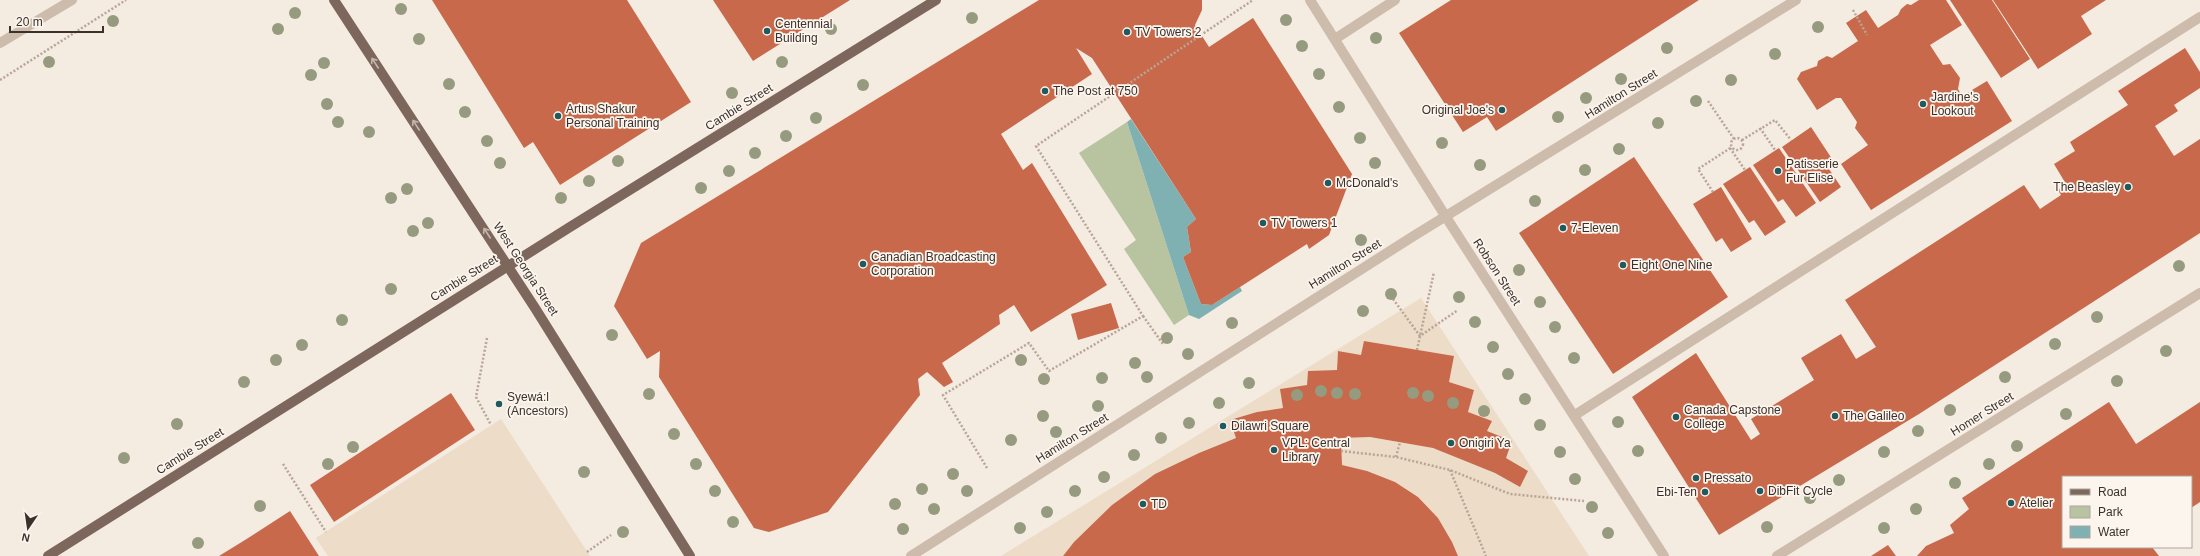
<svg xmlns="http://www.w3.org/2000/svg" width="2200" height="556" viewBox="0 0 2200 556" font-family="Helvetica,sans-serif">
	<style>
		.green { fill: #b8c4a0 }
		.plaza { fill: #ecdcc8 }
		.water { fill: #7fb0b2 }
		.building { fill: #c8694b }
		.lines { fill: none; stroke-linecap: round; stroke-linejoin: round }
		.path { stroke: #b9a596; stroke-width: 2.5; stroke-dasharray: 2 2; stroke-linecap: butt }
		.minor { stroke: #cdbbac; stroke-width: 10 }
		.major { stroke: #7d675c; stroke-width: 10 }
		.tree { fill: #969b7f }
		.oneway { stroke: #c2b5ac }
		.poi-dot { fill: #1f5a5e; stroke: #fbf5ee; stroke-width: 1.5 }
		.labels { text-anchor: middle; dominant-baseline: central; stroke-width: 3.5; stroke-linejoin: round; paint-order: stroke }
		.poi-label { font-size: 12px; fill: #3b302b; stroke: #fbf5ee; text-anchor: start }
		.street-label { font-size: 12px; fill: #3b302b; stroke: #fbf5ee }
	</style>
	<rect width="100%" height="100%" fill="#f4ebe1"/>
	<path class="green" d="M1127,122L1189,315L1174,325L1124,249L1136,240L1079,153Z"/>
	<g class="plaza">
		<path d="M1421,298L1589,556H1458L1452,542L1438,518L1418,497L1395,482L1367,471L1342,465L1341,438L1370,437L1433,448L1495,473L1520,487L1528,471L1506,458L1487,431L1492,421L1468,412L1474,390L1449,382L1454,356L1365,341L1361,355L1338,351L1337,370L1308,371L1307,385L1281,389L1283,408L1257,412L1231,420L1236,438L1199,453L1155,474L1112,505L1074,542L1063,556H1001Z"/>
		<path d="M501,419L590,556H328L316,538Z"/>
	</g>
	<path class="water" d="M1131,119L1196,219L1187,227L1191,252L1183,257L1201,304L1212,305L1240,287L1242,291L1199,319L1189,315L1127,122Z"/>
	<g class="building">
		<path d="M432,0H627L691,102L560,185L533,142L524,148Z"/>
		<path d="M713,0H850L753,61Z"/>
		<path d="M1039,0H1202V10L1195,25L1209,47L1253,18L1352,174L1329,235L1309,249L1307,244L1212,305L1201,304L1183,257L1191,252L1187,227L1196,219L1092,58L1076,48L1092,74L1001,134L1023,170L1032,163L1107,285L1031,332L1014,305L999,315L1000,324L942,363L953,382L944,387L927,372L918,379L920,395L828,512L769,532L754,528L659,377L660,351L647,359L614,306L641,243Z"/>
		<path d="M1451,0H1699L1496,131L1487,117L1463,132L1399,33Z"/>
		<path d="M1919,0H1946L1962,25L1930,45L1943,65L1950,64L1960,78L1958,89L1962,96L1987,81L2012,121L1871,210L1841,164L1868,145L1855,128L1857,122L1841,98H1836L1817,110L1797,79L1801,72L1817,66L1818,61L1827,56L1832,58L1858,41L1846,23L1866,10L1878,28L1898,15L1901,9L1907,4L1911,5Z"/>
		<path d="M1950,0H1992L2030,59L2001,78Z"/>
		<path d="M1993,0H2106L2081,16L2092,34L2038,69Z"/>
		<path d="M2185,48L2200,72V88L2174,105L2178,111L2155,126L2174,156L2200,139V233L1919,414L1719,535L1632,397L1696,353L1751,440L1760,434L1751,419L1814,380L1801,358L1841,334L1856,359L1876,347L1845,300L2024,185L2040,209L2061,195L2058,190L2066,184L2054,164L2075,151L2070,142L2128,105L2118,91Z"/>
		<path d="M1811,127L1836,165L1829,169L1841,187L1820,202L1782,147Z"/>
		<path d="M1779,148L1816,203L1796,217L1783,199L1778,202L1753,165Z"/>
		<path d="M1634,157L1728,297L1613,374L1519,233Z"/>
		<path d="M1750,167L1786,222L1765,236L1754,220L1749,223L1723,184Z"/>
		<path d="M1721,187L1752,239L1731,252L1722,238L1716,242L1693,204Z"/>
		<path d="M1111,303L1119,328L1078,340L1071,314Z"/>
		<path d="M1364,341L1454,356L1449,382L1474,390L1468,412L1492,421L1487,431L1512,441L1506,458L1528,471L1520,487L1495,473L1433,448L1370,437L1341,438L1342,465L1367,471L1395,482L1418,497L1438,518L1452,542L1458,556H1063L1074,542L1112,505L1155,474L1199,453L1236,438L1230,420L1257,412L1283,408L1280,389L1307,385L1308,371L1337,370L1338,351L1361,355Z"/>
		<path d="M451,393L475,430L334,522L310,485Z"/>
		<path d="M2109,402L2136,444L2200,402V502L2191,508V477H2063V547H2152L2159,556H1917L1926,546L1954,533L1950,525L1969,509L1962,498Z"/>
		<path d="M290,511L319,556H219L245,540Z"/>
		<path d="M1888,545L1896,556H1871Z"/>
	</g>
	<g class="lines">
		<g class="path">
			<path d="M1853,10L1867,35"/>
			<path d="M0,80L126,0"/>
			<path d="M1708,101L1734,139"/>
			<path d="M1760,128L1775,150"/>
			<circle cx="1737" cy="144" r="6"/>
			<path d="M1742,140L1775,120L1791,140"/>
			<path d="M1730,148L1745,170"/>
			<path d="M1713,192L1698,169L1732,147"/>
			<path d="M1393,299L1420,336L1458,310"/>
			<path d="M1143,316L1163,344"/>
			<path d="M487,338L476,397L491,425"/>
			<path d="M1417,350L1434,272"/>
			<path d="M1341,451L1396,457L1450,470L1510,494L1584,501"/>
			<path d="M1396,457L1400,442"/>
			<path d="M283,464L326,532"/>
			<path d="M987,468L943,395L1029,343L1049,371L1143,316L1036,146L1253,0"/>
			<path d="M1450,470L1486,556"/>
			<path d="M587,552L611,535"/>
		</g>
		<g class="minor">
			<path d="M1310,0L1446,217L1664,556"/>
			<path d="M1335,39L1395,0"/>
			<path d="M0,43L72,0"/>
			<path d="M1575,415L2200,17"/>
			<path d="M911,556L1412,237L1796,0"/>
			<path d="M1777,556L2200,293"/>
		</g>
		<g class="major">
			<path d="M334,0L535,308L690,556"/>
			<path d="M48,556L570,227L936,0"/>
		</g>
	</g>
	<g class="tree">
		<circle cx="401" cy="9" r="6"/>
		<circle cx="295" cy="13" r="6"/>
		<circle cx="972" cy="18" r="6"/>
		<circle cx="1286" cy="20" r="6"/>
		<circle cx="113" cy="21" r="6"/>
		<circle cx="1818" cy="27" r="6"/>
		<circle cx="278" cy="29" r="6"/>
		<circle cx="831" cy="29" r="6"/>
		<circle cx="1376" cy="38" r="6"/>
		<circle cx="419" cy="39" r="6"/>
		<circle cx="1302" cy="46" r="6"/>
		<circle cx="1667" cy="48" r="6"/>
		<circle cx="1775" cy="54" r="6"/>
		<circle cx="49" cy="62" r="6"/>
		<circle cx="782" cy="62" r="6"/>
		<circle cx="324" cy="63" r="6"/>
		<circle cx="1319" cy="74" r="6"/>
		<circle cx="311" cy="75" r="6"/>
		<circle cx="1621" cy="79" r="6"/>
		<circle cx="1731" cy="80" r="6"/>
		<circle cx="449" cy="84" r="6"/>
		<circle cx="863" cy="85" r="6"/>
		<circle cx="732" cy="93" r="6"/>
		<circle cx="1586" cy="98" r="6"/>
		<circle cx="1696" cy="101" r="6"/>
		<circle cx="327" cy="104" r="6"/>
		<circle cx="1339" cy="107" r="6"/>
		<circle cx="465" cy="112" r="6"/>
		<circle cx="1558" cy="117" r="6"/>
		<circle cx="816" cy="118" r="6"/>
		<circle cx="338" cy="122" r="6"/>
		<circle cx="1658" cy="123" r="6"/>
		<circle cx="369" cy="132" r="6"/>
		<circle cx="786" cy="136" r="6"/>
		<circle cx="1360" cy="138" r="6"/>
		<circle cx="487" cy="141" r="6"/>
		<circle cx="1442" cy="143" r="6"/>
		<circle cx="1619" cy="149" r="6"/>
		<circle cx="755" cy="153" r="6"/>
		<circle cx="618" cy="161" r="6"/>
		<circle cx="500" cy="163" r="6"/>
		<circle cx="1375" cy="163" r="6"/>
		<circle cx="1480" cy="165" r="6"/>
		<circle cx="1585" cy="170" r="6"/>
		<circle cx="729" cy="171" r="6"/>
		<circle cx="589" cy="181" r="6"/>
		<circle cx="701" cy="188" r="6"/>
		<circle cx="407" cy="189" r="6"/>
		<circle cx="391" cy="198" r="6"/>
		<circle cx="561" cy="198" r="6"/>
		<circle cx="1535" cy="201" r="6"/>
		<circle cx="428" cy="223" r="6"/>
		<circle cx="413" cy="231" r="6"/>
		<circle cx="1361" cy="240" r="6"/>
		<circle cx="2179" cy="266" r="6"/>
		<circle cx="1519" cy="270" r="6"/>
		<circle cx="391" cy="289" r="6"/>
		<circle cx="1391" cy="294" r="6"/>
		<circle cx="1459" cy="297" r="6"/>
		<circle cx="1540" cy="302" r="6"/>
		<circle cx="1363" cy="311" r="6"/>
		<circle cx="2097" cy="317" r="6"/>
		<circle cx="342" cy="320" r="6"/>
		<circle cx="1475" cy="322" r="6"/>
		<circle cx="1232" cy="323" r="6"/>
		<circle cx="1555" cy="327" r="6"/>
		<circle cx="612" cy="335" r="6"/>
		<circle cx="1167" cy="338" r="6"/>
		<circle cx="2055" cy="344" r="6"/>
		<circle cx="302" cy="345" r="6"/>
		<circle cx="1493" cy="347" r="6"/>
		<circle cx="2166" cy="351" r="6"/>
		<circle cx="1188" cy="354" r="6"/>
		<circle cx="1574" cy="358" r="6"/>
		<circle cx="276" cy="360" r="6"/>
		<circle cx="1021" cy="360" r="6"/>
		<circle cx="1135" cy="363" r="6"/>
		<circle cx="1508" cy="374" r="6"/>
		<circle cx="1147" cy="377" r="6"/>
		<circle cx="2005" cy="377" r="6"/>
		<circle cx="1102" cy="378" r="6"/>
		<circle cx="1044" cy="379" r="6"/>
		<circle cx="2117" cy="381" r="6"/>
		<circle cx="244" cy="382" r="6"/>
		<circle cx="1249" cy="383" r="6"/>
		<circle cx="1321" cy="391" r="6"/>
		<circle cx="1337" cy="393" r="6"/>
		<circle cx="1413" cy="393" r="6"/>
		<circle cx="649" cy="394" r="6"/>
		<circle cx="1355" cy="394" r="6"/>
		<circle cx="1297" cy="395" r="6"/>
		<circle cx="1428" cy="396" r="6"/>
		<circle cx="1525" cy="399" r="6"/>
		<circle cx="1219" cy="403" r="6"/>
		<circle cx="1453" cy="403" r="6"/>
		<circle cx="1098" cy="406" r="6"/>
		<circle cx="1950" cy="410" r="6"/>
		<circle cx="1484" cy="411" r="6"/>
		<circle cx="2066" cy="414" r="6"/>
		<circle cx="1043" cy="416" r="6"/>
		<circle cx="1618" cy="422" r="6"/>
		<circle cx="1189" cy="423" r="6"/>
		<circle cx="177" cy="424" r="6"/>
		<circle cx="1540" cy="425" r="6"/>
		<circle cx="1918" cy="431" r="6"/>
		<circle cx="1056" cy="432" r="6"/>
		<circle cx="674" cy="434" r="6"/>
		<circle cx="1161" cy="438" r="6"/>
		<circle cx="1011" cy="440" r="6"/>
		<circle cx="2017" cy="446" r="6"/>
		<circle cx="353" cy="447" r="6"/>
		<circle cx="1638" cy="451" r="6"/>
		<circle cx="1560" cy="452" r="6"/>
		<circle cx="1884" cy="452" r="6"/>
		<circle cx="1134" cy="455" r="6"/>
		<circle cx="124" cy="458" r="6"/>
		<circle cx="328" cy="464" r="6"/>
		<circle cx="696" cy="464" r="6"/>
		<circle cx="1989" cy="464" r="6"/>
		<circle cx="584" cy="472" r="6"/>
		<circle cx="953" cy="474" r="6"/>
		<circle cx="1104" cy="477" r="6"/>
		<circle cx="1575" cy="479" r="6"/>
		<circle cx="1839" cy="480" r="6"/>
		<circle cx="1955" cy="483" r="6"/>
		<circle cx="922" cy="489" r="6"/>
		<circle cx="715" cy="491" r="6"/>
		<circle cx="967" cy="491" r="6"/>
		<circle cx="1075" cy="491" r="6"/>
		<circle cx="1810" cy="498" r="6"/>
		<circle cx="895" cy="504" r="6"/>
		<circle cx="260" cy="506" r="6"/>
		<circle cx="1592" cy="507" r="6"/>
		<circle cx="934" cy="509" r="6"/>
		<circle cx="1916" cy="509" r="6"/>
		<circle cx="1047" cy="512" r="6"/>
		<circle cx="733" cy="522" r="6"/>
		<circle cx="1767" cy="527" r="6"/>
		<circle cx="1020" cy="528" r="6"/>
		<circle cx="1884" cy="528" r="6"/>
		<circle cx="903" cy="529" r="6"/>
		<circle cx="623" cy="532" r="6"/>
		<circle cx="1608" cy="533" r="6"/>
		<circle cx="198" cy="543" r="6"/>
	</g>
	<defs><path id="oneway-shaft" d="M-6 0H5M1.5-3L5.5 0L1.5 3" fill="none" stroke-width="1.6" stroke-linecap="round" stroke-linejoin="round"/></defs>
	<g class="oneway">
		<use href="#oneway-shaft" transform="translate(375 63) rotate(-123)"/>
		<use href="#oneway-shaft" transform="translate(416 125) rotate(-123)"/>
		<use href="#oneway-shaft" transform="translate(487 233) rotate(-123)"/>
	</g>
	<g class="poi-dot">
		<circle cx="767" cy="31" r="4"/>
		<circle cx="1127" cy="32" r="4"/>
		<circle cx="1045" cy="91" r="4"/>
		<circle cx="1923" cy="104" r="4"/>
		<circle cx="1502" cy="110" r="4"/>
		<circle cx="558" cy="116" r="4"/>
		<circle cx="1778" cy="171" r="4"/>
		<circle cx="1328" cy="183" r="4"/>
		<circle cx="2128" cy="187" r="4"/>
		<circle cx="1263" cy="223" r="4"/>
		<circle cx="1563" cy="228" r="4"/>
		<circle cx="863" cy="264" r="4"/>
		<circle cx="1623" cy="265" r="4"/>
		<circle cx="499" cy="404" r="4"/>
		<circle cx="1835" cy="416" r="4"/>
		<circle cx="1676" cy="417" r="4"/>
		<circle cx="1223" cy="426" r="4"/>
		<circle cx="1451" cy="443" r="4"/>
		<circle cx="1274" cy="450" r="4"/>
		<circle cx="1696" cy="478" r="4"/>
		<circle cx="1760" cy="491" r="4"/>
		<circle cx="1705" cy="492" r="4"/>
		<circle cx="2011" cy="503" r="4"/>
		<circle cx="1143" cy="504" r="4"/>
	</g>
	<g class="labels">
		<g class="poi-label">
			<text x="775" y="24">Centennial<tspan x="775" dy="14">Building</tspan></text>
			<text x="1135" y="32">TV Towers 2</text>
			<text x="1053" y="91">The Post at 750</text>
			<text x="1931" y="97">Jardine's<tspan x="1931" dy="14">Lookout</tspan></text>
			<text x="566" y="109">Artus Shakur<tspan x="566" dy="14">Personal Training</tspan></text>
			<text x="1494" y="110" text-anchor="end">Original Joe's</text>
			<text x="1786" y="164">Patisserie<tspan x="1786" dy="14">Fur Elise</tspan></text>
			<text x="1336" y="183">McDonald's</text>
			<text x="2120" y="187" text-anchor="end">The Beasley</text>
			<text x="1271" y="223">TV Towers 1</text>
			<text x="1571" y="228">7-Eleven</text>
			<text x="871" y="257">Canadian Broadcasting<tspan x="871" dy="14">Corporation</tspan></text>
			<text x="1631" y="265">Eight One Nine</text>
			<text x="507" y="397">Syewá:l<tspan x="507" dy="14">(Ancestors)</tspan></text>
			<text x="1684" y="410">Canada Capstone<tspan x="1684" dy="14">College</tspan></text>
			<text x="1843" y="416">The Galileo</text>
			<text x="1231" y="426">Dilawri Square</text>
			<text x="1282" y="443">VPL: Central<tspan x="1282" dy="14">Library</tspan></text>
			<text x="1459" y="443">Onigiri Ya</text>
			<text x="1704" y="478">Pressato</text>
			<text x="1768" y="491">DibFit Cycle</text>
			<text x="1697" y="492" text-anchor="end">Ebi-Ten</text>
			<text x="2019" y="503">Atelier</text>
			<text x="1151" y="504">TD</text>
		</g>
		<g class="street-label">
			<text transform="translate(1621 94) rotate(-32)">Hamilton Street</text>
			<text transform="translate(739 107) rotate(-32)">Cambie Street</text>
			<text transform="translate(1345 264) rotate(-32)">Hamilton Street</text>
			<text transform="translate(526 269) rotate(57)">West Georgia Street</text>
			<text transform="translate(1497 272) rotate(57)">Robson Street</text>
			<text transform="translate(464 278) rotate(-32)">Cambie Street</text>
			<text transform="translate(1982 414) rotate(-32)">Homer Street</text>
			<text transform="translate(1072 438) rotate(-32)">Hamilton Street</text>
			<text transform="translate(190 451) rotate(-32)">Cambie Street</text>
		</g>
	</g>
	<rect x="2062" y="476" width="130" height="72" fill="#fbf5ee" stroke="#aea6a0"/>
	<rect x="2070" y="489" width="20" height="6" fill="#7d675c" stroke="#aea6a0"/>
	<text x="2098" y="496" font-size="12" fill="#3b302b">Road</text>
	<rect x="2070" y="506" width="20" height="12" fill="#b8c4a0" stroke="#aea6a0"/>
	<text x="2098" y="516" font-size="12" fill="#3b302b">Park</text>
	<rect x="2070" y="526" width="20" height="12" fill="#7fb0b2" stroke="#aea6a0"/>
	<text x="2098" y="536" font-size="12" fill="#3b302b">Water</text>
	<g transform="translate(28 528) rotate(193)" stroke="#fbf5ee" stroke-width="3" paint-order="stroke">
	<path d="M0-3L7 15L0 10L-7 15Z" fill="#3b302b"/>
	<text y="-6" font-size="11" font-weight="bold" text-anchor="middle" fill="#3b302b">N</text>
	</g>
	<path d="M10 26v6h93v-6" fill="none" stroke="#3b302b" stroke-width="2"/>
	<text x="16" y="26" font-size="12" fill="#3b302b" stroke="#fbf5ee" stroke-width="3" paint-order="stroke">20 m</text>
</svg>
